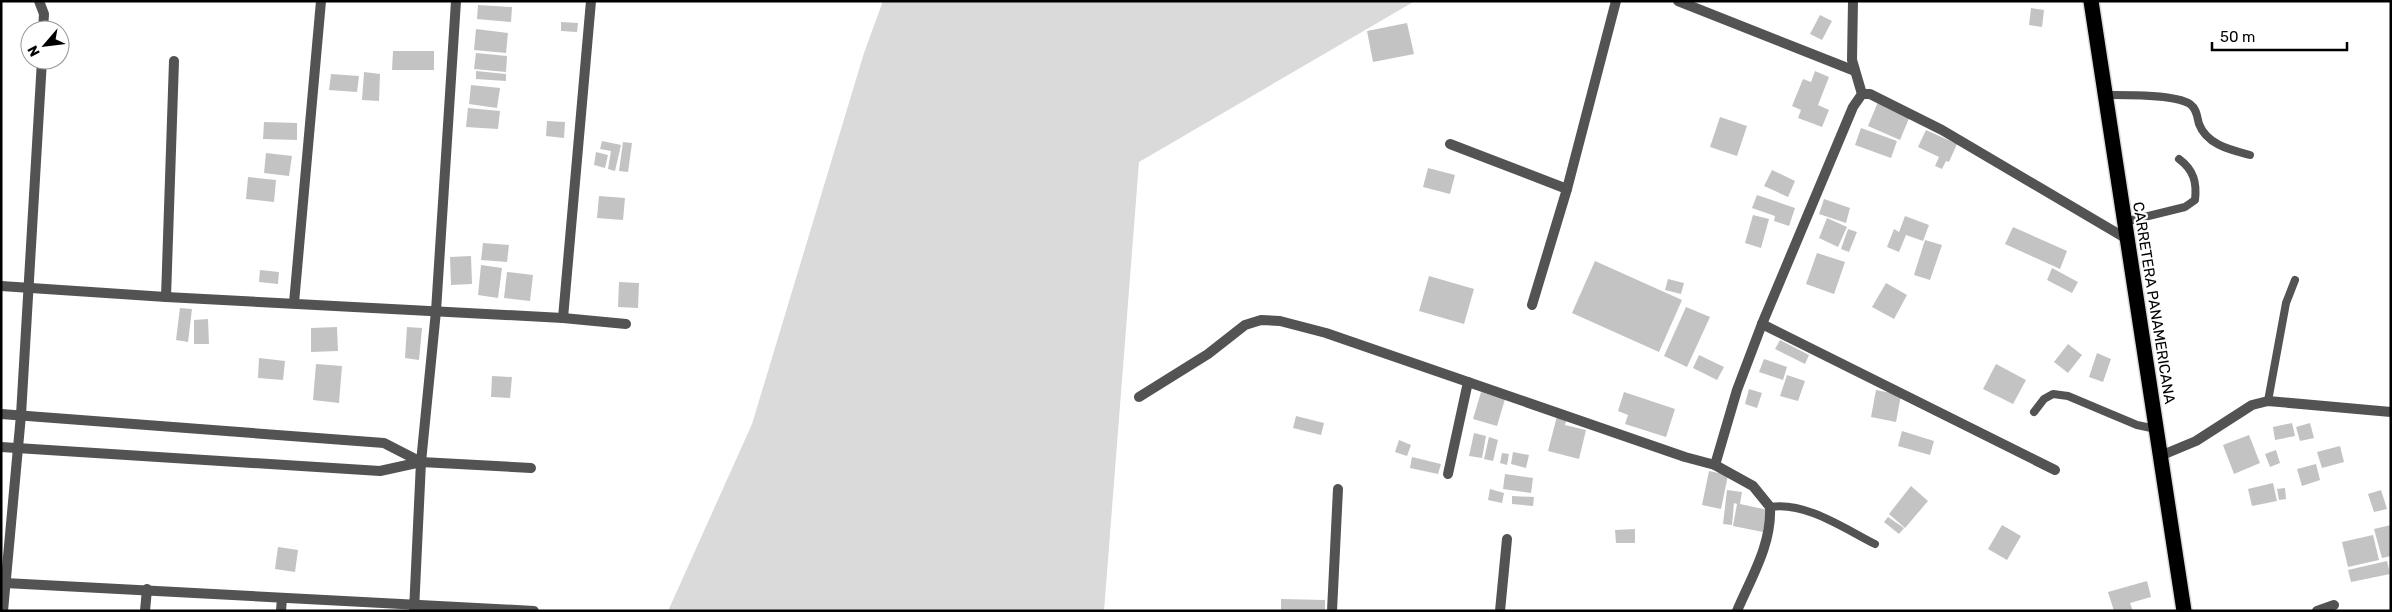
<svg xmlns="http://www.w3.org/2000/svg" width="2392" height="612" viewBox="0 0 2392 612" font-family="Rubik,sans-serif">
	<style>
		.green { fill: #dadada }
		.building { fill: #c3c3c3 }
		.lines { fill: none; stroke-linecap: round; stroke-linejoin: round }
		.highway-casing { stroke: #dbdbdb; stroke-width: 18 }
		.lane { stroke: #535353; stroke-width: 8 }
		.street { stroke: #535353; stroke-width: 10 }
		.highway { stroke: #000; stroke-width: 15 }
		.labels { text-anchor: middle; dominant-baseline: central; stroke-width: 4.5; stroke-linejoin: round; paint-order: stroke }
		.street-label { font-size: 15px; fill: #000; stroke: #fff }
	</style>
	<rect width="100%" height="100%" fill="#fff"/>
	<path class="green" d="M883,1H1415L1139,162L1104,611H668L752,424L864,53Z"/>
	<g class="building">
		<path d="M478,5L512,7L511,22L477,19Z"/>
		<path d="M2031,8L2044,10L2042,27L2029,25Z"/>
		<path d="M1820,15L1832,21L1822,40L1810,34Z"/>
		<path d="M561,22L578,23L577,32L561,31Z"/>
		<path d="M1407,23L1414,54L1373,62L1367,31Z"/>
		<path d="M476,29L508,33L506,53L474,50Z"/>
		<path d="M393,51H434V70H392Z"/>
		<path d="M476,53L507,56L506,72L474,69Z"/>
		<path d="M476,71L506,74V81L476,79Z"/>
		<path d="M1815,71L1829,77L1818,105L1829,110L1822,127L1798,118L1801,110L1792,106L1803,79L1811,82Z"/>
		<path d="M364,72L380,74L379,101L362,100Z"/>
		<path d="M331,74L359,76L357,92L329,90Z"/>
		<path d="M471,85L500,88L497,108L469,104Z"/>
		<path d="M1878,102L1910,116L1900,140L1868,126Z"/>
		<path d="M468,108L500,111L498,129L466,127Z"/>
		<path d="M1720,117L1747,126L1737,156L1710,147Z"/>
		<path d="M547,121L565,122L564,138L546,136Z"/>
		<path d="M264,122L297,123V140L263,139Z"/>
		<path d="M1861,128L1897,141L1891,158L1855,145Z"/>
		<path d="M1926,130L1957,144L1949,162L1946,161L1942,169L1935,166L1939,157L1918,147Z"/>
		<path d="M602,141L621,145L615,171L608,169L611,151L600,149Z"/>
		<path d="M623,142L632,143L628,172L619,171Z"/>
		<path d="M596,152L608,155L605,168L594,165Z"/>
		<path d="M266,153L292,156L289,176L264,173Z"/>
		<path d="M1428,168L1455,175L1450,194L1423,187Z"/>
		<path d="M1772,170L1795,181L1788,197L1764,186Z"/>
		<path d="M248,177L276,180L274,202L246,199Z"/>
		<path d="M1757,195L1795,208L1789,226L1774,221L1775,216L1752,208Z"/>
		<path d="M599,196L625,198L623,220L597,218Z"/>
		<path d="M1824,199L1850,208L1846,223L1819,214Z"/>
		<path d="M1753,215L1769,219L1761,248L1745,243Z"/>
		<path d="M1905,216L1929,225L1923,241L1906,235L1899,252L1887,247L1894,229L1899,232Z"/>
		<path d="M1827,218L1847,227L1838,247L1819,238Z"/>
		<path d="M2013,227L2067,251L2060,269L2005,244Z"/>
		<path d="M1848,229L1857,232L1849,252L1841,249Z"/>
		<path d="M1925,240L1942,245L1930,280L1914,275Z"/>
		<path d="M483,243L509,245L507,262L481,260Z"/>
		<path d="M1817,253L1845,262L1834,294L1806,284Z"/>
		<path d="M471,256L472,284L451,285L450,257Z"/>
		<path d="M1595,261L1682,300L1659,352L1572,313Z"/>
		<path d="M481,265L502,268L498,298L478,295Z"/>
		<path d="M2052,268L2078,282L2072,293L2047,280Z"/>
		<path d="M260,270L279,272L278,284L259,282Z"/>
		<path d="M507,272L533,275L530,301L504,298Z"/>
		<path d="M1429,276L1474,289L1464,324L1419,311Z"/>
		<path d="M1668,279L1684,283L1681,294L1665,290Z"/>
		<path d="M619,282L639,283L638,308L618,307Z"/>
		<path d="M1886,283L1907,295L1894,319L1872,307Z"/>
		<path d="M1686,307L1710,317L1687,367L1664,356Z"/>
		<path d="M180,308L192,309L188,342L176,340Z"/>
		<path d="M208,319L209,344H194V320Z"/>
		<path d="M337,327L338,351L311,352V328Z"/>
		<path d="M407,327L422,328L419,360L405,358Z"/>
		<path d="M1780,340L1809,355L1805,364L1775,349Z"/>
		<path d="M2068,344L2082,355L2068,373L2054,362Z"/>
		<path d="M2097,353L2111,359L2103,382L2089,377Z"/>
		<path d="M1699,355L1724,367L1717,380L1693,368Z"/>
		<path d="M259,358L285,361L283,380L258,378Z"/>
		<path d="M1764,359L1787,367L1783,380L1759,372Z"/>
		<path d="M316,364L342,366L339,403L313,400Z"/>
		<path d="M1996,364L2026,380L2013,404L1983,389Z"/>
		<path d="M1787,375L1805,381L1798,401L1780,396Z"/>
		<path d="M492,376L512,377L510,398L491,397Z"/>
		<path d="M1749,389L1762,393L1757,408L1745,404Z"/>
		<path d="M1876,390L1901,395L1896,422L1871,417Z"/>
		<path d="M1481,392L1505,399L1497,426L1473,419Z"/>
		<path d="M1624,392L1675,409L1666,437L1625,424L1628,415L1618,411Z"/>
		<path d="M1296,416L1324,423L1321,435L1293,428Z"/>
		<path d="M1557,416L1567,418L1565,425L1586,430L1579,459L1548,451Z"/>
		<path d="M2292,423L2295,436L2275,440L2273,427Z"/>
		<path d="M2310,423L2314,438L2300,441L2296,427Z"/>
		<path d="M1902,431L1934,441L1930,455L1898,446Z"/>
		<path d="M1474,433L1486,436L1482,458L1469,456Z"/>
		<path d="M2249,435L2260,463L2234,474L2223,445Z"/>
		<path d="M1489,437L1498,440L1493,461L1484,459Z"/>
		<path d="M1399,440L1411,445L1407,456L1395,452Z"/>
		<path d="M2340,446L2344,462L2322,468L2317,452Z"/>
		<path d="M2276,450L2280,463L2270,467L2265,454Z"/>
		<path d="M1513,452L1529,455L1526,468L1511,464Z"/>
		<path d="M1502,453L1509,454L1507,465L1500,463Z"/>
		<path d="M1412,457L1441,464L1438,474L1410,468Z"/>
		<path d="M2316,464L2320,480L2302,486L2297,469Z"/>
		<path d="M1709,471L1728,475L1721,509L1702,505Z"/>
		<path d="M1505,474L1533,478L1531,493L1503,489Z"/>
		<path d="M2273,483L2277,501L2252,506L2248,489Z"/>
		<path d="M1911,486L1928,501L1905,528L1889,514Z"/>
		<path d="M2285,488L2286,499L2279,500L2277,489Z"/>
		<path d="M1490,489L1504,493L1502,503L1488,500Z"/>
		<path d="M1727,490L1742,492L1740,504L1768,510L1763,532L1733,526L1737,504L1734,503L1732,525L1723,524Z"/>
		<path d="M2381,490L2387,509L2374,512L2368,494Z"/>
		<path d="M1512,496L1534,497L1533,506L1512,504Z"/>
		<path d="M1888,517L1904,528L1899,534L1884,522Z"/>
		<path d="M2002,525L2021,536L2007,560L1988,549Z"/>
		<path d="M2391,525V556L2382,558L2374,529Z"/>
		<path d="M1635,529V543H1616L1615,530Z"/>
		<path d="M2373,535L2379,560L2348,567L2342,542Z"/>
		<path d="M278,547L298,550L295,572L275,569Z"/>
		<path d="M2387,561L2390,574L2351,582L2348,570Z"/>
		<path d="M2147,581L2151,597L2130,603L2133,611H2114L2108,592Z"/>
		<path d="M1281,599L1325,600V611H1281Z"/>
	</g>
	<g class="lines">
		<defs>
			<path id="highway" d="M2091,1L2184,611"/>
		</defs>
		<use href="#highway" class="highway-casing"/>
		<g class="lane">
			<path d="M2105,95C2124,95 2175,94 2190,104C2197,109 2197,117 2199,124C2207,145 2231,150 2250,155"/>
			<path d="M2124,222L2185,207L2195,200C2197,183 2194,170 2179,159"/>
			<path d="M2268,401L2286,303L2295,280"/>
			<path d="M2034,412L2044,399L2053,394L2068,396L2137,425L2156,429"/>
			<path d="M1770,507C1805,501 1845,529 1875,544"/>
		</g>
		<g class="street">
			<path d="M39,1L44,14L43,30"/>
			<path d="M1678,1L1855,71"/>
			<path d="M1853,1L1852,60L1862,94"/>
			<path d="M1862,94H1870L1942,130L2127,239"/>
			<path d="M1450,144L1567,189"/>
			<path d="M1,286L166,297L563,318L626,324"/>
			<path d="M166,297L174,61"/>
			<path d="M294,303L321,1"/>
			<path d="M1532,305L1567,189L1616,1"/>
			<path d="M563,318L591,1"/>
			<path d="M1762,324L2055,470"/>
			<path d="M1139,397L1208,354L1245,325L1261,320L1280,321L1326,333L1685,457L1715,465"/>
			<path d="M1,414L384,443L421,462"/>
			<path d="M1,447L380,471L421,462L531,468"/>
			<path d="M2160,456L2196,441L2252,405L2268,401L2391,412"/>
			<path d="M1448,474L1468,382"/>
			<path d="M5,583L534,611"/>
			<path d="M3,611L21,415L42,60"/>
			<path d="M145,611L147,589"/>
			<path d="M281,611L282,598"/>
			<path d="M414,611L421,462L436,311L456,1"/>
			<path d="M1332,611L1338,489"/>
			<path d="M1500,611L1507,539"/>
			<path d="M1737,611C1751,578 1772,544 1770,507L1753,486L1715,465L1737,390L1762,324L1853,107L1862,94"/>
			<path d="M2317,611L2334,605"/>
		</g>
		<use href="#highway" class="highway"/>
	</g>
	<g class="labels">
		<g class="street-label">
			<text transform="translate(2154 303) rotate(81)">CARRETERA PANAMERICANA</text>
		</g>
	</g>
	<rect width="2392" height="612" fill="none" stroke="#000000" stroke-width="5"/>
	<g transform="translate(45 45) rotate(242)"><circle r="24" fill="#ffffff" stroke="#999999"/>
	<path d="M0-4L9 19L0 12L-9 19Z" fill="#000000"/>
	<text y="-8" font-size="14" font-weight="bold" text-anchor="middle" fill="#000000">N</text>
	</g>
	<path d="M2212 42v8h135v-8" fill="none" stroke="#000000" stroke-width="2.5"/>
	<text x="2220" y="42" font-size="15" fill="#000000" stroke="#ffffff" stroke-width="4" paint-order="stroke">50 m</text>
</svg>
